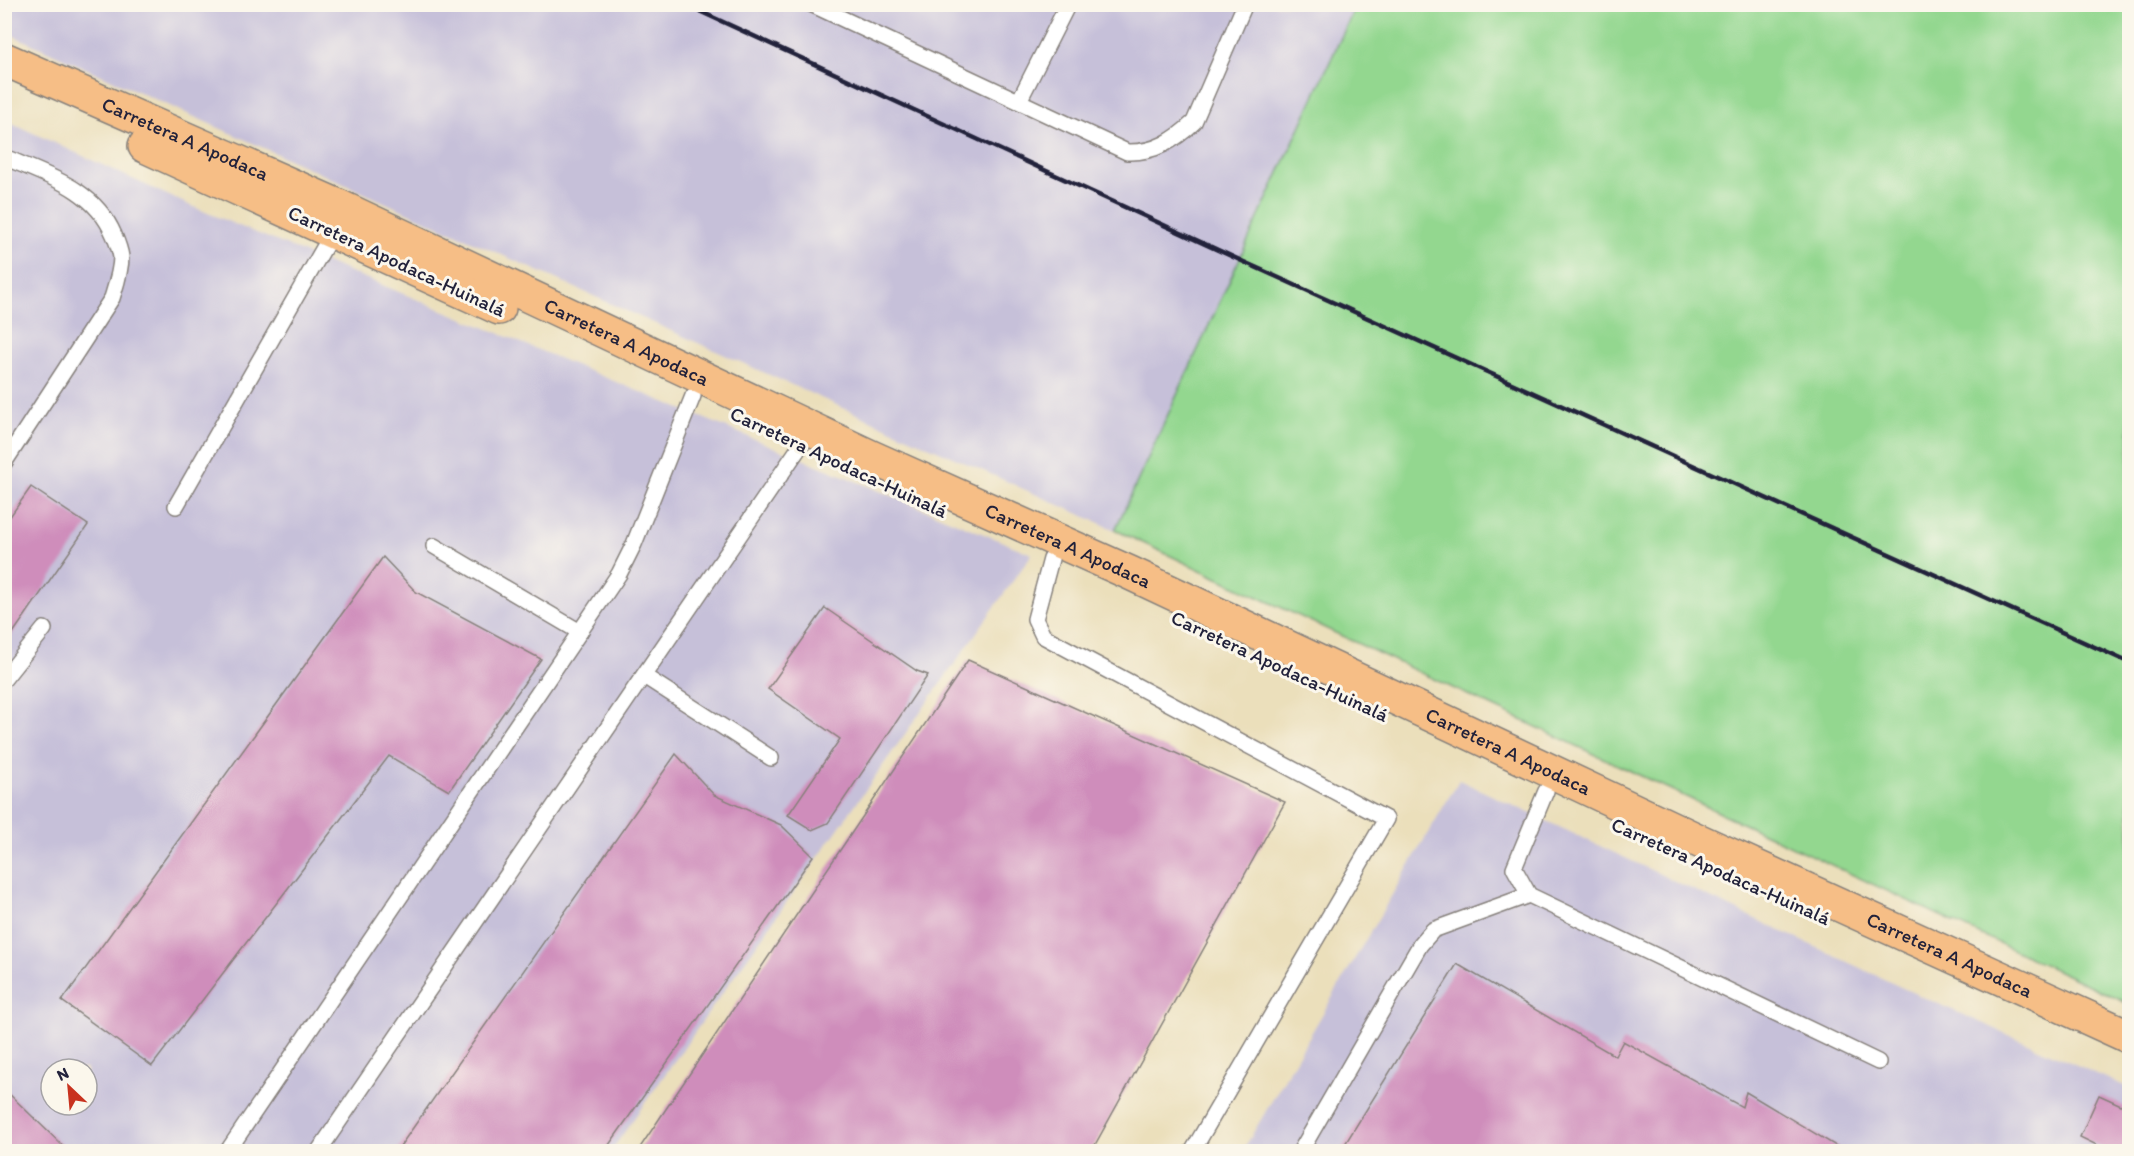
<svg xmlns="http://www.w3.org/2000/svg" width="2134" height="1156" viewBox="0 0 2134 1156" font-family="Itim,sans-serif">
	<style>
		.industrial { fill: #c6c0d9; fill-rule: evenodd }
		.green { fill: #93d78f; stroke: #5a7c65; stroke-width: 1.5 }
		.building { fill: #cf8dbb }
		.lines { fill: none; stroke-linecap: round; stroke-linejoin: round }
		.lane-casing { stroke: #86807b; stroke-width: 18 }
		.primary-casing { stroke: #86807b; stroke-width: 36 }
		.lane { stroke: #fff; stroke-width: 15 }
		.primary { stroke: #f6be86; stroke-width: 33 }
		.rail { stroke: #22223b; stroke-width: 4.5 }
		.labels { text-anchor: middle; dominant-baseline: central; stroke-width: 6; stroke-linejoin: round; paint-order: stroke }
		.street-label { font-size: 20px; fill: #22223b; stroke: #fbf7ec }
	</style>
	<rect width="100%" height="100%" fill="#fbf7ec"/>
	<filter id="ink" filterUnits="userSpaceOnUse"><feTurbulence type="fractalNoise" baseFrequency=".0167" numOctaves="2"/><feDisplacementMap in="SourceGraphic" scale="12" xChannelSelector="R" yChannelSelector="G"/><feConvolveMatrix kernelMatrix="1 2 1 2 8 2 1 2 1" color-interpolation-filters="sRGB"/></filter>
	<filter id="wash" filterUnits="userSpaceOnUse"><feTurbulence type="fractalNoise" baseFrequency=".008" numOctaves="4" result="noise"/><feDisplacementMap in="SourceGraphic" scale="24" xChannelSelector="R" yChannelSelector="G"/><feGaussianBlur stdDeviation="1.35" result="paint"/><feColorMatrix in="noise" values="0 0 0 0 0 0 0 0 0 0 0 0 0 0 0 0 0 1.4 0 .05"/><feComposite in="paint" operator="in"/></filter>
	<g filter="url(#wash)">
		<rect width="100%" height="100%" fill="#ebdfbb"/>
		<g class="industrial">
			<path d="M5,4L1356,5L1115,530L5,32Z"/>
			<path d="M5,120L191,206L1032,554L611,1151L5,1152ZM51,1069H87V1105H51Z"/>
			<path d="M1459,780L1907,990L2129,1088V1151L1242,1152Z"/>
		</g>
		<path class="green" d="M1356,5H2129V1004L1115,530Z"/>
		<g id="blocks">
			<g class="building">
				<path d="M31,487L88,525L4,646V525Z"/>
				<path d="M383,557L416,592L541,659L449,791L389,756L152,1066L62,1001Z"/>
				<path d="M825,608L917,671L928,675L828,823L812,830L788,815L840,739L768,689Z"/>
				<path d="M968,660L1285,802L1091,1152H637Z"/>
				<path d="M676,754L714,795L781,825L813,856L604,1152H396Z"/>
				<path d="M1457,964L1615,1056L1623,1041L1742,1107L1746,1092L1846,1152H1340Z"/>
				<path d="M4,1089L64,1147L71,1152H4Z"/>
				<path d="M2099,1095L2130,1109V1152H2111L2080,1137Z"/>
			</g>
		</g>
	</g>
	<g filter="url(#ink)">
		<use href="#blocks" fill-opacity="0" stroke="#86807b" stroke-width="1.5"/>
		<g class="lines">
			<defs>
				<g id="lane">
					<path d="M811,4L1127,152C1155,153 1175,140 1194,122L1245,4"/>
					<path d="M1019,101L1068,4"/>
					<path d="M4,157C48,176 94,188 114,235C117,242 120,250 121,257C121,271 116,285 112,298L4,463"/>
					<path d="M176,506L333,232"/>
					<path d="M434,546L580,632"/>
					<path d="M1051,559L1035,619L1043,636L1386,819L1192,1152"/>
					<path d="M644,676L771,758"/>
					<path d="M4,679L44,629"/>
					<path d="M1546,791L1514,868L1529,895L1878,1062"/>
					<path d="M227,1152L619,574L634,544L693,396"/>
					<path d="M318,1152L801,445"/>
					<path d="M1300,1152L1420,945L1433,930L1529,895"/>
				</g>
				<g id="primary">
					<path id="s1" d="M4,59L334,204L871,457L1130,573L1695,839L2130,1037"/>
					<path d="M145,146L499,308"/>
				</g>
			</defs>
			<use href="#lane" class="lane-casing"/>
			<use href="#primary" class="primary-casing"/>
			<use href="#lane" class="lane"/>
			<use href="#primary" class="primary"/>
			<path class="rail" d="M684,4L1244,262L2130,663"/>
		</g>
	</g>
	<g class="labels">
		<g class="street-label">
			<text stroke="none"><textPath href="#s1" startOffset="198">Carretera A Apodaca</textPath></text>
			<text transform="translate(397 261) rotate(25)">Carretera Apodaca-Huinalá</text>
			<text stroke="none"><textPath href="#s1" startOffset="684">Carretera A Apodaca</textPath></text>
			<text transform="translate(839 462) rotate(25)">Carretera Apodaca-Huinalá</text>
			<text stroke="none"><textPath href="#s1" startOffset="1170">Carretera A Apodaca</textPath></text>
			<text transform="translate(1280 666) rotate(25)">Carretera Apodaca-Huinalá</text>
			<text stroke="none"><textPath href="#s1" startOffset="1656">Carretera A Apodaca</textPath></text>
			<text transform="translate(1721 871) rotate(24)">Carretera Apodaca-Huinalá</text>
			<text stroke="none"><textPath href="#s1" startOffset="2142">Carretera A Apodaca</textPath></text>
		</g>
	</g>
	<rect width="2134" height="1156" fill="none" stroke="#fbf7ec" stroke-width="24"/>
	<g transform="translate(69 1087) rotate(334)"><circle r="28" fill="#fbf7ec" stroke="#a4a2a5" stroke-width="1.5"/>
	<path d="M0-4.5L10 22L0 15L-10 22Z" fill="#c8321e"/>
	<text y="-9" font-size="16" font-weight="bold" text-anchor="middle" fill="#22223b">N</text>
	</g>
</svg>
